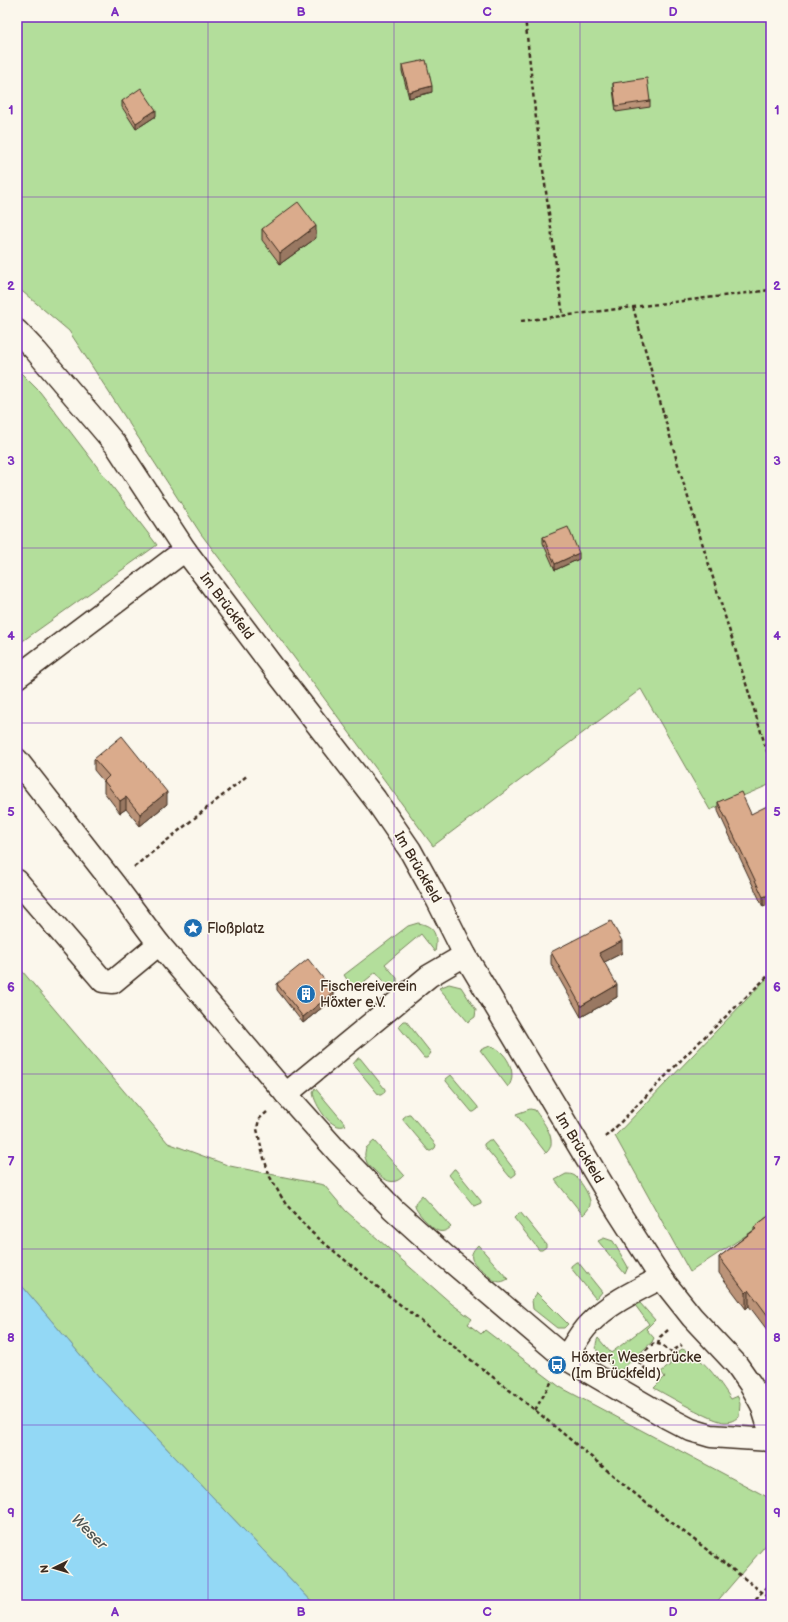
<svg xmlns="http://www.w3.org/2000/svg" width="788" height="1622" viewBox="0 0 788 1622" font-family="'Balsamiq Sans',sans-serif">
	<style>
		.green { fill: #b3de9b; stroke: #77845c }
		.water { fill: #93d8f5; stroke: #70929f }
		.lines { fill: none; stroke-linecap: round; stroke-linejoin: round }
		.minor-casing { stroke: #3b2a1e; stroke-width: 25 }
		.path { stroke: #3b2a1e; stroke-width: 2.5; stroke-dasharray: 4 3; stroke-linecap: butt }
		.minor { stroke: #fbf7ec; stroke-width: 22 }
		.path-bridge { stroke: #3b2a1e; stroke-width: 2.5; stroke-dasharray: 4 3; stroke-linecap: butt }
		.wall { fill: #bb9378; stroke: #3b2a1e }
		.shaded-wall { fill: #997862; stroke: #3b2a1e }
		.building { fill: #daab8c; stroke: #3b2a1e }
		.grid { fill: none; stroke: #7b2cbf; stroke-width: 1; stroke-opacity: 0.55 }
		.labels { text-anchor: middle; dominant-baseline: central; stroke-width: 3; stroke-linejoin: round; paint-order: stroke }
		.street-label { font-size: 14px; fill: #3b2a1e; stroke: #fbf7ec }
		.poi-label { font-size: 14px; fill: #3b2a1e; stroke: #fbf7ec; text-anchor: start }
		.water-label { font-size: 15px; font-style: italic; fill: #515654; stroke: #fbf7ec }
		.neatline { fill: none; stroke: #7b2cbf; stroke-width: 1.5 }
		.grid-label { font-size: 13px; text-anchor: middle; font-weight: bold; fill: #7b2cbf }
	</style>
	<rect width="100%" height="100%" fill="#fbf7ec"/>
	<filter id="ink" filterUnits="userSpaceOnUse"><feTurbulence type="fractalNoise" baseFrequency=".025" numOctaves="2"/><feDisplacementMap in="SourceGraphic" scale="8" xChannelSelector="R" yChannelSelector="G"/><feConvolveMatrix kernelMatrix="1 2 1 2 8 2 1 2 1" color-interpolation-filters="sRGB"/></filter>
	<g filter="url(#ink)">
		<g class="green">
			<path d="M17,17H771V784L710,810L641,689L433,846L293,656L201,534L69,331L17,287Z"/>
			<path d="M17,369L40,392L157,545L17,645Z"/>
			<path d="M418,923C435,926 438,935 435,952L421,934L385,964L397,978V984C388,990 382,978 376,972L354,990L344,975L408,926Z"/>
			<path d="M17,965L168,1143L230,1166L324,1185L346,1211L452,1304L472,1319L468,1324L481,1334L485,1330L560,1387L771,1499V1539L714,1605H315L100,1378L17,1280Z"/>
			<path d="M771,974V1219L690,1272L615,1136Z"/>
			<path d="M449,984L461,987L476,1010L475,1017L468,1022L439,988Z"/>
			<path d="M403,1021H406L431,1053L427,1058H424L399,1027V1025Z"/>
			<path d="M490,1046C505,1049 519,1073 508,1087L480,1050Z"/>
			<path d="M358,1058H360L385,1089V1092L381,1095H379L353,1064Z"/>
			<path d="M451,1075L478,1107V1109L474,1112H472L446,1081V1079Z"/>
			<path d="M315,1088L346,1125C332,1133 314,1104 313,1092Z"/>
			<path d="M530,1109L535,1110C542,1121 560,1141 546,1153L516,1114Z"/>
			<path d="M408,1114H410L436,1145L435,1148L431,1151H429L403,1120V1118Z"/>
			<path d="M489,1140H491L516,1172V1174L512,1177H510L484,1146V1144Z"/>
			<path d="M374,1141L404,1175C393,1188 383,1179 374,1170C371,1167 367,1165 366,1160C364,1156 365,1152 366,1148Z"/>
			<path d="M454,1169H455L481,1201V1203L474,1206L449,1175Z"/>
			<path d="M566,1174C569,1174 572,1174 575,1176C580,1180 589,1194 590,1201C591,1207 587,1211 583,1215L555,1180Z"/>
			<path d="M422,1195L451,1227C447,1231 441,1233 436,1230C431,1227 415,1211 415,1206C415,1201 419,1199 422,1195Z"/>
			<path d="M519,1213H521L546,1244V1247L542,1250H539L514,1218Z"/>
			<path d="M604,1238L613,1241L628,1267L625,1274L598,1241Z"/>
			<path d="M478,1245L508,1279C505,1281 500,1283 496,1281C492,1280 489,1276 486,1273C474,1264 465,1258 478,1245Z"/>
			<path d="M576,1262H578L602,1292L597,1298H595L571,1268V1266Z"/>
			<path d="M537,1293L568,1324L564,1328H557L533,1309L532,1300Z"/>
			<path d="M640,1303L655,1320L646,1329L654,1338L652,1342L620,1371C608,1364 590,1353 598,1338L611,1353L649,1324L635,1305Z"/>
			<path d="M682,1349C703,1356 719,1381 731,1399L738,1396L740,1404L739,1416C735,1420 731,1422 725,1422C713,1422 667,1395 654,1388L665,1377L661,1372L670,1365V1358Z"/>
		</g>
		<path class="water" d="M17,1280L100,1378L315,1605H17Z"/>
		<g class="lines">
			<defs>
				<g id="minor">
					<path d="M17,331L36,351L116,445L185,550L279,675L375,799L410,850L438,901L465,955L618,1211L661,1278L692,1317L737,1365L751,1385L762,1405L771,1434"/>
					<path d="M17,677L185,550"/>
					<path d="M17,760L114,884L159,944L286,1094L337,1151L393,1209L445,1256L565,1358L668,1418L691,1430L711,1436L771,1440"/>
					<path d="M17,881L103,981L113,982L159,944"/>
					<path d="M286,1094L429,976L465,955"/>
					<path d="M565,1358C573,1348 579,1334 588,1325C608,1304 635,1291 661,1278"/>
				</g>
			</defs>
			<use href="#minor" class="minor-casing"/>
			<g class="path">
				<path d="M525,17L535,111L563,316"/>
				<path d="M633,307L681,475L771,764"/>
				<path d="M521,321L771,290"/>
				<path d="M134,867L248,775"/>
				<path d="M267,1112L259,1119L257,1129L263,1155L270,1177L285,1203L311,1232L375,1285L535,1410L645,1502L771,1599"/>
				<path d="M605,1137L614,1129L692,1049L771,973"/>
				<path d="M658,1344L660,1337L668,1330"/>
				<path d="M651,1375L636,1359L654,1343L662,1345L671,1352L682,1345"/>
				<path d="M535,1410L552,1381"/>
			</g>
			<use href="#minor" class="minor"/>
			<path class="path-bridge" d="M751,1605L771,1583"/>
		</g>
		<g class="wall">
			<path d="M402,65L432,92L409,98L402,71Z"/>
			<path d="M613,83L650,101V107L616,112L613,89Z"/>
			<path d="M122,101L156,116L136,129L122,107Z"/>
			<path d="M262,229L316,238L280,264L262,240Z"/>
			<path d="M543,537L579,559L555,570L543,543Z"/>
			<path d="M94,759L167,804L140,826L126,809L120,813L104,792V782L94,770Z"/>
			<path d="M718,802L751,814H771L763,907L718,811Z"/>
			<path d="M551,952L622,953L604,962L617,997L581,1017L551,964Z"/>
			<path d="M277,984L334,998L303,1023L277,990Z"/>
			<path d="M771,1214V1335L749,1306L746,1309L719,1273V1257L754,1230V1227Z"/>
		</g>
		<g class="shaded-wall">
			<path d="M432,86V92L409,98V92Z"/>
			<path d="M156,110V116L136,129V123Z"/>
			<path d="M316,226V238L280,264V253Z"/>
			<path d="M579,553V559L555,570V564Z"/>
			<path d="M167,792V804L140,826V814Z"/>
			<path d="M126,797V809L120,813V801Z"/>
			<path d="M771,894V904L763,907V897Z"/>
			<path d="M622,941V953L599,965V953Z"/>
			<path d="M617,985V997L581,1017V1006Z"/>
			<path d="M334,992V998L303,1023V1017Z"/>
			<path d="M749,1290V1306L746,1309V1293Z"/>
		</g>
		<g class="building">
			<path d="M426,60L432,86L409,92L402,65Z"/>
			<path d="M647,78L650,101L616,106L613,83Z"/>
			<path d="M141,88L156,110L136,123L122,101Z"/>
			<path d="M298,202L316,226L280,253L262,229Z"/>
			<path d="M568,527L579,553L555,564L543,537Z"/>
			<path d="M122,736L167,792L140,814L126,797L120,801L104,781L109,776L94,759Z"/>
			<path d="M741,792L751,814L767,806L771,814V848H770L771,850V894L763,897L718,802Z"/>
			<path d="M611,921L622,941L599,953L617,985L581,1006L551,952Z"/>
			<path d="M308,959L334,992L303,1017L277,984Z"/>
			<path d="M771,1214V1320L749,1290L746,1293L719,1257L756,1229L754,1227Z"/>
		</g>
	</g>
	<path class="grid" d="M208,17V1605M394,17V1605M580,17V1605M17,197H771M17,373H771M17,548H771M17,723H771M17,899H771M17,1074H771M17,1249H771M17,1425H771"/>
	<defs>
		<symbol id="sight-disc" viewBox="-11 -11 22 22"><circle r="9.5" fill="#1f6fb2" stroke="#fbf7ec"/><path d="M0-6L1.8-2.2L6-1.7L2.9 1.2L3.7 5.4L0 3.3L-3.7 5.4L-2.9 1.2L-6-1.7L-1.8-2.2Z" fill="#fff"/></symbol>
		<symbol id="building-disc" viewBox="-11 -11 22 22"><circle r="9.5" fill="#1f6fb2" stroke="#fbf7ec"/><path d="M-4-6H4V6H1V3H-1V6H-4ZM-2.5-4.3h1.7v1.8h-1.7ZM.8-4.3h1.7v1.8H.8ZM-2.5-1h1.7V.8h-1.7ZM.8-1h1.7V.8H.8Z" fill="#fff"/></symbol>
		<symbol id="bus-disc" viewBox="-11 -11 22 22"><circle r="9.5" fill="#1f6fb2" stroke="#fbf7ec"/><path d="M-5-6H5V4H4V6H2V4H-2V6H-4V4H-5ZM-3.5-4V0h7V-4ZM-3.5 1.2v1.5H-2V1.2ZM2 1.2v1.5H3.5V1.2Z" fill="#fff"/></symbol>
	</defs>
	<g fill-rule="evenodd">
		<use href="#sight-disc" x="182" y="917" width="22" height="22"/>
		<use href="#building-disc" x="295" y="983" width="22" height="22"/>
		<use href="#bus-disc" x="546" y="1354" width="22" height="22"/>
	</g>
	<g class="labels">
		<g class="street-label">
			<text transform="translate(227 606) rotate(53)">Im Brückfeld</text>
			<text transform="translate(418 867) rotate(60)">Im Brückfeld</text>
			<text transform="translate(580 1148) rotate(59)">Im Brückfeld</text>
		</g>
		<g class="poi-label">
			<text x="207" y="928">Floßplatz</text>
			<text x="320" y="986">Fischereiverein<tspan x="320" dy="16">Höxter e.V.</tspan></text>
			<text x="571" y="1357">Höxter, Weserbrücke<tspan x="571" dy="16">(Im Brückfeld)</tspan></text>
		</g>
		<g class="water-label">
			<text transform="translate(89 1532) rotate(45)">Weser</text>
		</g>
	</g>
	<rect width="788" height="1622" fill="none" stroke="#fbf7ec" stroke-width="44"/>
	<g transform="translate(54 1568) rotate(265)" stroke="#fbf7ec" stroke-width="3" paint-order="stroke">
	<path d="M0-3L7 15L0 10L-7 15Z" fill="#3b2a1e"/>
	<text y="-6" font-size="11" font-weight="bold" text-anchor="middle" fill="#3b2a1e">N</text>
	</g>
	<rect x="22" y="22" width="744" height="1578" class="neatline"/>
	<g class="grid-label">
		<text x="115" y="16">A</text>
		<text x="301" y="16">B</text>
		<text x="487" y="16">C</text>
		<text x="673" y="16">D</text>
		<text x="11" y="114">1</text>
		<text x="777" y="114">1</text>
		<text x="11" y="290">2</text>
		<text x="777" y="290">2</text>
		<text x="11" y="465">3</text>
		<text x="777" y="465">3</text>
		<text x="11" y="640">4</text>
		<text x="777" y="640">4</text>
		<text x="11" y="816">5</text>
		<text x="777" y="816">5</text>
		<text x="11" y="991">6</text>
		<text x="777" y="991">6</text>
		<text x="11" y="1166">7</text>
		<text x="777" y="1166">7</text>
		<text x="11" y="1342">8</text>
		<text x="777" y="1342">8</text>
		<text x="11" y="1517">9</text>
		<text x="777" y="1517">9</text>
		<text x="115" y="1616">A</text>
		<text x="301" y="1616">B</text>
		<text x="487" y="1616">C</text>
		<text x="673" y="1616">D</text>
	</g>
</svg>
